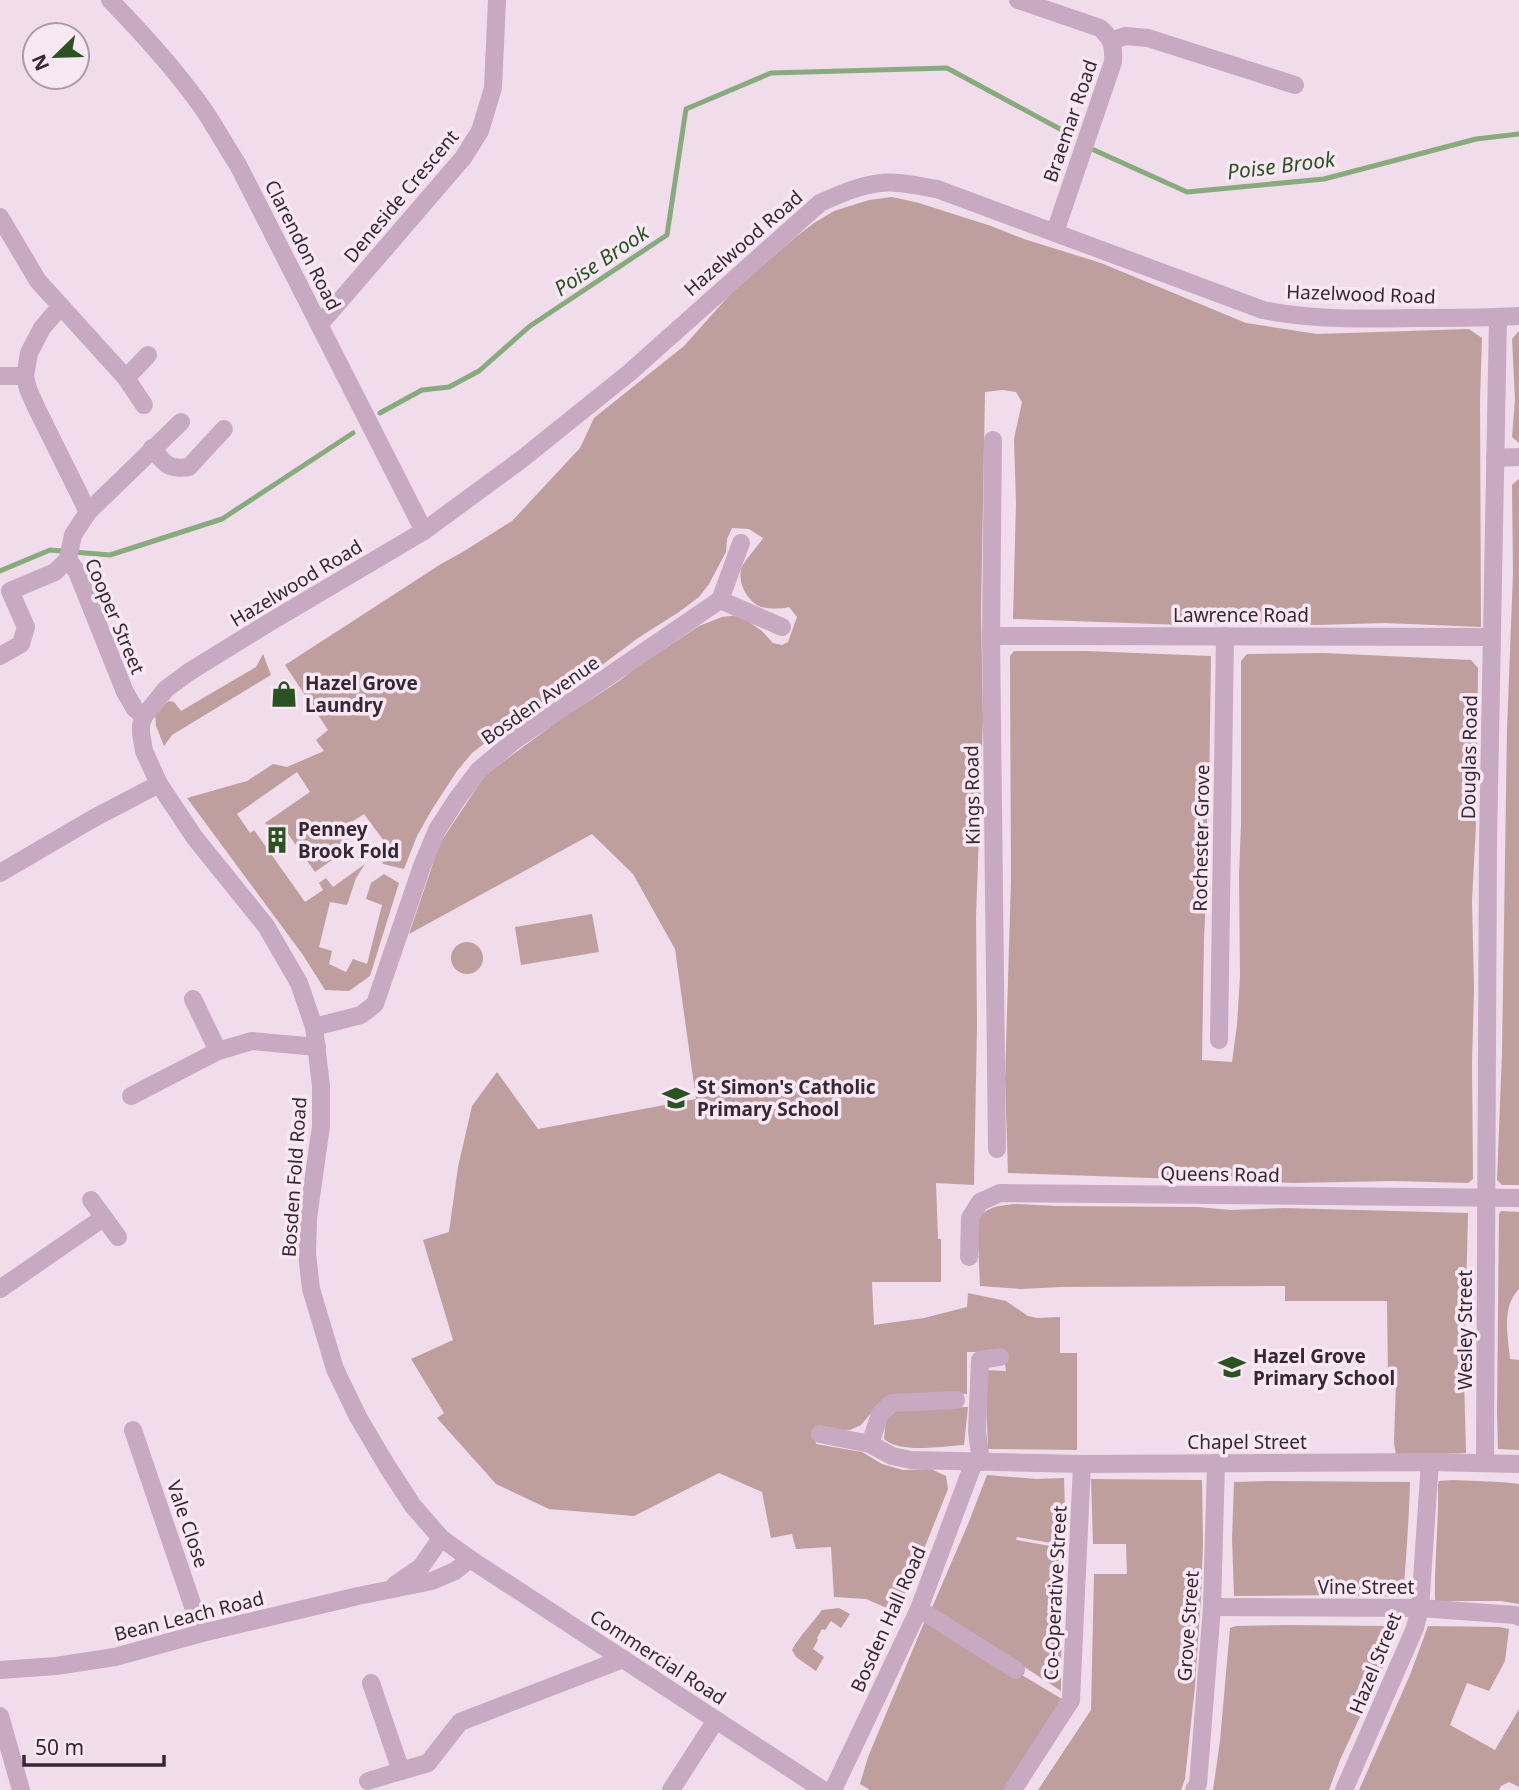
<svg xmlns="http://www.w3.org/2000/svg" width="1519" height="1790" viewBox="0 0 1519 1790" font-family="'Noto Sans',sans-serif">
	<style>
		.green { fill: #be9f9d }
		.lines { fill: none; stroke-linecap: round; stroke-linejoin: round }
		.stream { stroke: #88ab7d; stroke-width: 5 }
		.minor { stroke: #c7a9c1; stroke-width: 18 }
		.labels { text-anchor: middle; dominant-baseline: central; stroke-width: 7; stroke-linejoin: round; paint-order: stroke }
		.street-label { font-size: 19px; fill: #352834; stroke: #f8e8f4 }
		.poi-label { font-size: 19px; font-weight: bold; fill: #352834; stroke: #f8e8f4; text-anchor: start }
		.water-label { font-size: 21px; font-style: italic; fill: #2b5321; stroke: #f8e8f4 }
	</style>
	<rect width="100%" height="100%" fill="#f0dceb"/>
	<g class="green">
		<path d="M892,197L919,203L991,226L1024,239L1101,263L1246,323L1317,334L1469,329L1482,338L1480,400L1481,627L1385,623L1316,625L1245,623L1184,625L1013,619L1016,503L1014,439L1022,402L1016,392L1003,390L985,392L981,612L983,720L976,918L977,1026L974,1185L936,1183L938,1239H941V1282H872L874,1325L924,1318L967,1307L968,1293L1006,1301L1028,1316L1037,1318L1060,1317V1353H1077V1450L988,1449L985,1370L1006,1371L1003,1352H967V1394L889,1397L884,1398L861,1425L850,1430L814,1429L816,1444L862,1452L882,1464L903,1470L931,1469L946,1476L948,1489L912,1579L896,1612L866,1599L834,1597L831,1547L796,1549L792,1534L771,1538L762,1492L719,1473L634,1516L549,1509L496,1484L437,1418L444,1413L411,1359L453,1340L423,1240L449,1232L458,1167L472,1106L497,1072L538,1129L696,1099L675,949L633,874L592,834L409,934L440,843L484,777L504,761L561,719L619,681L637,667L699,626L722,617L739,615L762,631L773,643L782,645L788,642L797,617L789,607C781,609 770,609 761,607C748,602 738,584 741,570C743,561 758,547 763,538L749,529L732,528L727,539L726,552L709,584L699,597L679,612L638,638L602,665L524,713L472,753L457,771L431,811L417,836L404,869L383,864L379,851L387,845L364,814L342,828L352,846L315,872L281,824L271,830L265,823L310,792L297,772L237,814L250,833L254,830L305,902L323,890L319,883L326,878L333,887L365,864L356,878L347,905L330,902L319,947L332,951L329,964L346,972L353,959L367,964L382,905L366,899L371,883L384,874L399,883L370,976L349,991L325,990L303,955L187,798L247,781L273,764L287,767L324,751L316,740L328,730L285,665L441,564L461,553L512,521L580,448L594,418L684,346L734,290L797,236L814,223L834,211L869,200Z"/>
		<path d="M1519,331V443L1512,437L1515,399L1512,339Z"/>
		<path d="M1519,479V1185H1502L1497,1180L1502,1053L1507,729L1513,573L1512,485Z"/>
		<path d="M1014,651H1086L1211,656L1209,795L1207,819V875L1204,939L1202,1060L1232,1062L1237,1025L1240,976L1239,875L1241,824V661L1247,654L1324,653L1471,660L1478,668L1476,824L1472,901L1474,989L1472,1064L1473,1179L1468,1183L1393,1181L1294,1183L1008,1173L1005,1080L1011,880L1010,656Z"/>
		<path d="M263,654L271,675L172,735L164,746L156,726L155,712L169,701L174,702L181,711L256,667Z"/>
		<path d="M592,914L599,952L521,965L515,927Z"/>
		<circle cx="467" cy="958" r="16"/>
		<path d="M1015,1204L1057,1206L1198,1207L1230,1210L1284,1208L1468,1213L1464,1377L1466,1453L1396,1455L1394,1443L1396,1380L1388,1376L1387,1301H1285V1286L1060,1287L1021,1289L980,1286L977,1222C985,1206 998,1206 1015,1204Z"/>
		<path d="M1501,1211L1519,1212V1289C1501,1307 1508,1336 1510,1359L1519,1360V1450L1498,1449L1497,1411L1499,1214Z"/>
		<path d="M968,1407L964,1445C941,1446 902,1454 884,1439L886,1418L895,1408Z"/>
		<path d="M987,1475L1036,1479L1064,1478L1065,1511L1062,1545L1017,1537L1016,1540L1062,1548L1061,1691L985,1641L931,1610L968,1524Z"/>
		<path d="M1091,1479L1202,1480L1203,1544L1201,1597L1195,1686L1185,1779L1181,1790H1038L1091,1710L1094,1574H1127L1126,1544H1093Z"/>
		<path d="M1452,1480L1501,1482L1519,1484V1604L1501,1601H1435C1434,1562 1439,1524 1438,1485L1439,1481Z"/>
		<path d="M1266,1481L1410,1482C1409,1521 1406,1559 1403,1597L1342,1595L1234,1596L1232,1539L1234,1482Z"/>
		<path d="M839,1608L850,1614L841,1628L831,1621L825,1630L822,1629L817,1638L818,1640L813,1649L824,1657L816,1671L796,1657L792,1650C800,1635 812,1624 822,1610Z"/>
		<path d="M926,1618L1062,1699L1007,1790H870L860,1784L868,1757Z"/>
		<path d="M1288,1625L1391,1626L1395,1632L1383,1667L1340,1760L1329,1790H1213L1220,1741L1230,1628L1236,1626Z"/>
		<path d="M1428,1626L1499,1627L1509,1629L1505,1661L1489,1691L1467,1683L1450,1725L1495,1750L1519,1709V1787L1509,1782L1501,1786L1499,1790H1359L1410,1675Z"/>
	</g>
	<g class="lines">
		<g class="stream">
			<path d="M1094,150L1187,192L1324,179L1476,139L1519,134"/>
			<path d="M380,413L422,390L449,387L479,371L530,326L667,235L686,109L771,73L947,68L1073,136"/>
			<path d="M0,571L50,550L110,555L222,519L353,433"/>
		</g>
		<g class="minor">
			<path d="M110,0C144,35 178,72 206,113C217,130 227,148 238,165L424,531"/>
			<path d="M1018,0L1100,28C1112,38 1114,47 1113,62L1055,232"/>
			<path d="M1112,41L1125,36L1148,38L1295,85"/>
			<path d="M0,217L38,281L126,378L148,355"/>
			<path d="M61,306L42,328L29,353L25,376L28,389L36,407L88,512"/>
			<path d="M320,324L463,158L480,131L493,88L497,0"/>
			<path d="M0,376H25"/>
			<path d="M126,378L144,405"/>
			<path d="M993,440L991,636L997,1149"/>
			<path d="M152,448C165,464 168,470 189,467L224,429"/>
			<path d="M1495,458L1519,457"/>
			<path d="M720,600L741,543"/>
			<path d="M991,636L1491,637"/>
			<path d="M0,656L21,644L26,627L10,591L55,572L68,559"/>
			<path d="M144,716L135,709L125,692L77,572L68,559L73,535L88,512L181,422"/>
			<path d="M0,873L94,818L159,784"/>
			<path d="M193,999L218,1051"/>
			<path d="M314,1027L361,1015L375,1004L422,866L437,830L457,799L479,770L515,740L720,600L782,627"/>
			<path d="M1219,1040L1225,636"/>
			<path d="M131,1096L218,1051L252,1041L317,1047"/>
			<path d="M91,1200L118,1237"/>
			<path d="M969,1257L970,1218L980,1202L1000,1193L1519,1198"/>
			<path d="M0,1289L103,1218"/>
			<path d="M133,1430L202,1633"/>
			<path d="M820,1434L870,1444L892,1456L911,1460L1082,1464L1430,1462L1519,1464"/>
			<path d="M870,1444L880,1414L892,1403L956,1400"/>
			<path d="M981,1462L977,1431L980,1360L1000,1357"/>
			<path d="M1485,1462L1488,843L1498,317"/>
			<path d="M395,1585L421,1567L441,1538"/>
			<path d="M1212,1607L1420,1608L1515,1615L1519,1617"/>
			<path d="M919,1609L1016,1670"/>
			<path d="M0,1670L56,1666L115,1657L202,1633L358,1596L432,1581L455,1571L470,1559"/>
			<path d="M371,1683L401,1771L428,1763L460,1722L623,1659"/>
			<path d="M0,1716L21,1790"/>
			<path d="M368,1781L401,1771"/>
			<path d="M671,1790L716,1720"/>
			<path d="M823,1790L470,1559L441,1538L413,1506L387,1466L358,1417L335,1369L311,1289L307,1254L308,1218L321,1126V1086L314,1027L299,983L266,926L195,838L159,784L144,751L141,733V725L144,716L166,689L189,672L270,622L424,531L522,459L629,373L820,203C844,192 871,180 899,183C911,184 924,187 937,189L1263,310C1313,320 1364,319 1415,318C1450,318 1484,318 1519,316"/>
			<path d="M833,1790L919,1609L974,1462"/>
			<path d="M1013,1790L1071,1700L1082,1464"/>
			<path d="M1194,1790L1198,1784L1212,1607L1216,1463"/>
			<path d="M1344,1790L1415,1628L1420,1608L1430,1462"/>
		</g>
	</g>
	<defs>
		<symbol id="shop-bare" viewBox="-9 -9 18 18"><path d="M-5-2.5h2.3a2.7 3.5 0 0 1 5.4 0H5L5.5 6h-11ZM-1.5-2.5h3a1.5 2.3 0 0 0-3 0Z" fill="#2b5321" stroke="#f8e8f4" stroke-width="2.5" paint-order="stroke"/></symbol>
		<symbol id="building-bare" viewBox="-9 -9 18 18"><path d="M-4-6H4V6H1V3H-1V6H-4ZM-2.5-4.3h1.7v1.8h-1.7ZM.8-4.3h1.7v1.8H.8ZM-2.5-1h1.7V.8h-1.7ZM.8-1h1.7V.8H.8Z" fill="#2b5321" stroke="#f8e8f4" stroke-width="2.5" paint-order="stroke"/></symbol>
		<symbol id="school-bare" viewBox="-9 -9 18 18"><path d="M0-5L7-2L0 1L-7-2ZM-4 1L0 2.5L4 1V4Q0 6-4 4Z" fill="#2b5321" stroke="#f8e8f4" stroke-width="2.5" paint-order="stroke"/></symbol>
	</defs>
	<g fill-rule="evenodd">
		<use href="#shop-bare" x="265" y="675" width="38" height="38"/>
		<use href="#building-bare" x="258" y="821" width="38" height="38"/>
		<use href="#school-bare" x="657" y="1079" width="38" height="38"/>
		<use href="#school-bare" x="1213" y="1348" width="38" height="38"/>
	</g>
	<g class="labels">
		<g class="street-label">
			<text transform="translate(1070 121) rotate(-71)">Braemar Road</text>
			<text transform="translate(401 196) rotate(-50)">Deneside Crescent</text>
			<text transform="translate(743 243) rotate(-41)">Hazelwood Road</text>
			<text transform="translate(303 245) rotate(63)">Clarendon Road</text>
			<text transform="translate(1361 294) rotate(2)">Hazelwood Road</text>
			<text transform="translate(296 583) rotate(-31)">Hazelwood Road</text>
			<text x="1241" y="615">Lawrence Road</text>
			<text transform="translate(115 616) rotate(67)">Cooper Street</text>
			<text transform="translate(540 700) rotate(-35)">Bosden Avenue</text>
			<text transform="translate(1469 757) rotate(-89)">Douglas Road</text>
			<text transform="translate(972 795) rotate(-91)">Kings Road</text>
			<text transform="translate(1201 838) rotate(-89)">Rochester Grove</text>
			<text transform="translate(1220 1174) rotate(1)">Queens Road</text>
			<text transform="translate(294 1177) rotate(-86)">Bosden Fold Road</text>
			<text transform="translate(1465 1330) rotate(-90)">Wesley Street</text>
			<text x="1247" y="1442">Chapel Street</text>
			<text transform="translate(188 1524) rotate(71)">Vale Close</text>
			<text x="1366" y="1587">Vine Street</text>
			<text transform="translate(1055 1593) rotate(-87)">Co-Operative Street</text>
			<text transform="translate(189 1616) rotate(-14)">Bean Leach Road</text>
			<text transform="translate(888 1619) rotate(-66)">Bosden Hall Road</text>
			<text transform="translate(1188 1626) rotate(-86)">Grove Street</text>
			<text transform="translate(658 1657) rotate(33)">Commercial Road</text>
			<text transform="translate(1375 1663) rotate(-68)">Hazel Street</text>
		</g>
		<g class="poi-label">
			<text x="305" y="683">Hazel Grove<tspan x="305" dy="22">Laundry</tspan></text>
			<text x="298" y="829">Penney<tspan x="298" dy="22">Brook Fold</tspan></text>
			<text x="697" y="1087">St Simon's Catholic<tspan x="697" dy="22">Primary School</tspan></text>
			<text x="1253" y="1356">Hazel Grove<tspan x="1253" dy="22">Primary School</tspan></text>
		</g>
		<g class="water-label">
			<text transform="translate(1281 165) rotate(-7)">Poise Brook</text>
			<text transform="translate(601 260) rotate(-34)">Poise Brook</text>
		</g>
	</g>
	<g transform="translate(56 56) rotate(247)"><circle r="33" fill="#f8e8f4" stroke="#aa9ba7" stroke-width="2"/>
	<path d="M0-5L12 26L0 18L-12 26Z" fill="#2b5321"/>
	<text y="-10" font-size="19" font-weight="bold" text-anchor="middle" fill="#352834">N</text>
	</g>
	<path d="M24 1755v10h140v-10" fill="none" stroke="#352834" stroke-width="3.5"/>
	<text x="35" y="1755" font-size="21" fill="#352834" stroke="#f8e8f4" stroke-width="5" paint-order="stroke">50 m</text>
</svg>
